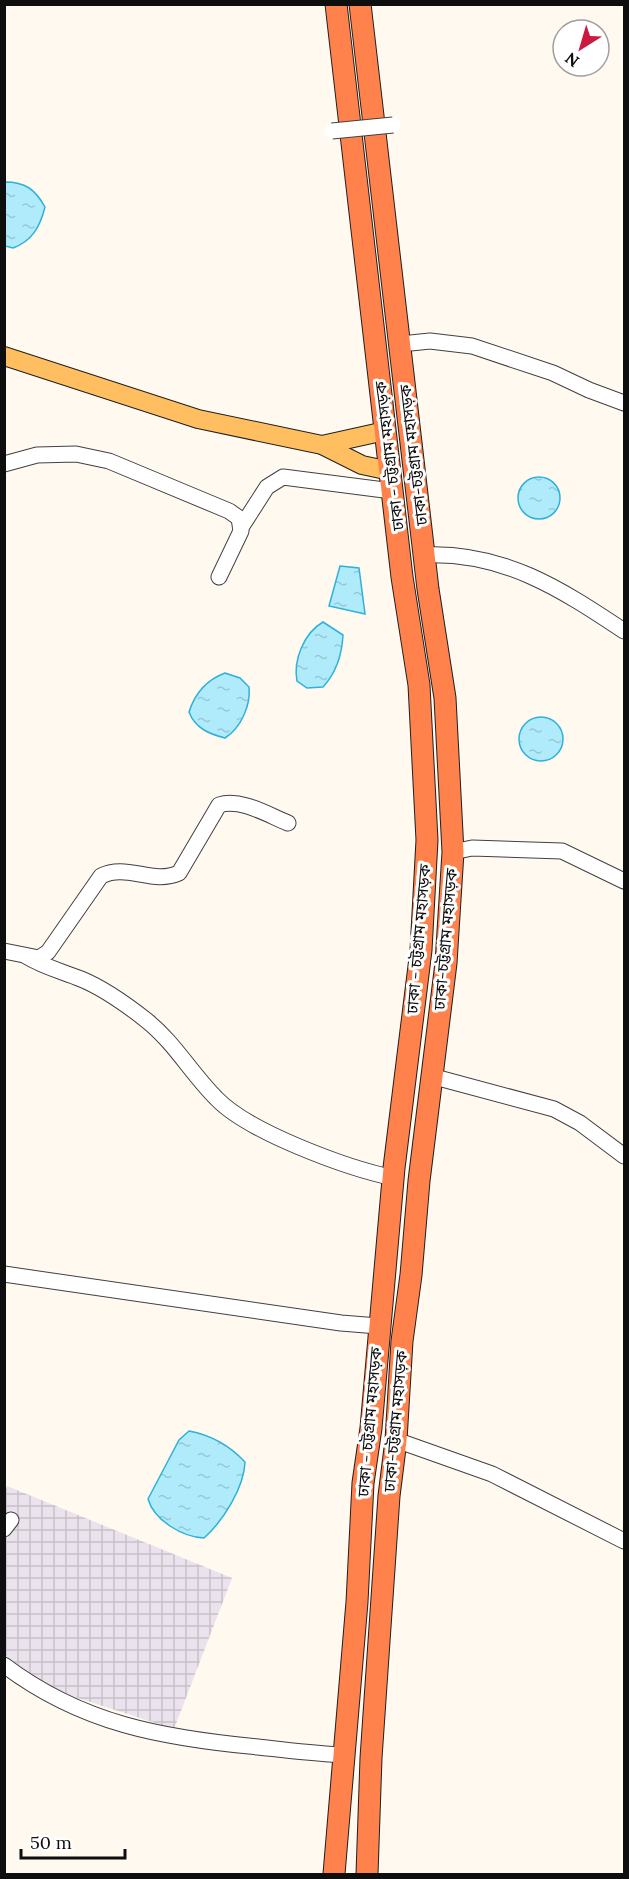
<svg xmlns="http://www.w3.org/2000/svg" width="629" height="1879" viewBox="0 0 629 1879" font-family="Lora,'Noto Sans Bengali',serif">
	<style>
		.industrial { fill: url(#industrial-grid) }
		.water { fill: url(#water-ripples); stroke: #2fb1d9; stroke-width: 1.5 }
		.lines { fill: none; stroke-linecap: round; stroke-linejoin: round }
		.minor-casing { stroke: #414141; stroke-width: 17 }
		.major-casing { stroke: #1f1f1f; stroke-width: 20 }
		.highway-casing { stroke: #1f1f1f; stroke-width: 23 }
		.minor { stroke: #fff; stroke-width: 15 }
		.major { stroke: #ffbe5f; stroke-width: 18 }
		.highway { stroke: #ff824d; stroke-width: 21 }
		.minor-bridge-casing { stroke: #414141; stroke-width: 17; stroke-linecap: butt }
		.minor-bridge { stroke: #fff; stroke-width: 15 }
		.labels { text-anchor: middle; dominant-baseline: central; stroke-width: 6; stroke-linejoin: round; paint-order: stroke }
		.street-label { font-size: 16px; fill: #0e0e0e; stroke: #fff }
	</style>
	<defs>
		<pattern id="industrial-grid" width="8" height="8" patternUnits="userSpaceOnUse" patternTransform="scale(1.5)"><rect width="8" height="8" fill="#eae2ed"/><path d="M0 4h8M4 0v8" fill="none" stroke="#c8c1ca"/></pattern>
		<pattern id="water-ripples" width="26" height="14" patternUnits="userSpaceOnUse" patternTransform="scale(1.5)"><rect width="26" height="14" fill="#afebfb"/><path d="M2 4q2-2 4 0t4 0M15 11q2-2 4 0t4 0" fill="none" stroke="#95c8d6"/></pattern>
	</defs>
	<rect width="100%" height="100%" fill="#fff9ef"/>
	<path class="industrial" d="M7,1486L232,1578L174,1729L53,1690L5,1655L4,1494Z"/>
	<g class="water">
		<path d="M5,182C25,182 35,189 45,207C40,227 32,241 13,248L5,246Z"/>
		<circle cx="539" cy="498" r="21"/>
		<path d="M340,566L359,568L365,614L329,606Z"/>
		<path d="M323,622L343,635C342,654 336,673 323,687L307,688L297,681C293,660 304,633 323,622Z"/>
		<path d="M225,673L240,678L249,687C251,705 241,728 225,738C209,734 195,728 189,712C195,693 206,680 225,673Z"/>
		<circle cx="541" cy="739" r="22"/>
		<path d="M189,1431C211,1435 230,1446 245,1462C244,1488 223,1521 204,1538C182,1537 154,1520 148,1499L179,1440Z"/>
	</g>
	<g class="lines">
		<defs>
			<g id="minor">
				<path d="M401,344L430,341L472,346L553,373L589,390L624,403"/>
				<path d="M4,464L37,455L76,454L109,461L229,511L239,518L241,531L219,577"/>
				<path d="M242,526L267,487L283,477L392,491"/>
				<path d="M425,555C504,552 561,589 624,631"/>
				<path d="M453,852L472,848L562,851L624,881"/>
				<path d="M4,951L39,958L48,952L101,876C127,863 152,885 179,873L219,805C241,798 268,815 288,823"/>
				<path d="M26,956C44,967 61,971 81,979C103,988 127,1005 146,1020C174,1042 191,1073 216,1098C248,1132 347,1168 394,1178"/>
				<path d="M431,1076L554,1109L580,1123L624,1156"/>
				<path d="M4,1274L341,1323L378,1326"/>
				<path d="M396,1440L492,1474L624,1541"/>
				<path d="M4,1529L11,1520"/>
				<path d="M4,1665C82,1724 163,1738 258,1747C287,1750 316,1754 345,1755"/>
			</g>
			<g id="major">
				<path d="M4,356L198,419L322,445L362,465L390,471"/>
				<path d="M322,445L385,431"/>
			</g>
			<g id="highway">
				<path d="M360,4L428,589L445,698L453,852L446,963L419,1181L411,1275L402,1341L396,1440L389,1496L371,1758L367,1874"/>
				<path d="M334,1874L357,1602L363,1483L371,1428L394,1168L421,950L427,840L419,685L402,577L336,4"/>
			</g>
		</defs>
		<use href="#minor" class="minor-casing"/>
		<use href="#major" class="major-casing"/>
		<use href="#highway" class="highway-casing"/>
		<use href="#minor" class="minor"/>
		<use href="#major" class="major"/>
		<use href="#highway" class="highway"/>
		<defs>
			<path id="minor-bridge" d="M332,131L393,125"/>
		</defs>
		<use href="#minor-bridge" class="minor-bridge-casing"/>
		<use href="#minor-bridge" class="minor-bridge"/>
	</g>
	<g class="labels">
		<g class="street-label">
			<text transform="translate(413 455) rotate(-97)">ঢাকা-চট্টগ্রাম মহাসড়ক</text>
			<text transform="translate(389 456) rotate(-97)">ঢাকা - চট্টগ্রাম মহাসড়ক</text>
			<text transform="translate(418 939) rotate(-85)">ঢাকা - চট্টগ্রাম মহাসড়ক</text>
			<text transform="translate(445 939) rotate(-85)">ঢাকা-চট্টগ্রাম মহাসড়ক</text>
			<text transform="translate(395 1421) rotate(-85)">ঢাকা-চট্টগ্রাম মহাসড়ক</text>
			<text transform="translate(369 1422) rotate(-85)">ঢাকা - চট্টগ্রাম মহাসড়ক</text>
		</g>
	</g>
	<rect width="629" height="1879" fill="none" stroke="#0e0e0e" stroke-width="12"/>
	<g transform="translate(581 48) rotate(217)"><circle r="28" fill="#ffffff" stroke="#9f9f9f" stroke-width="1.5"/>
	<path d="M0-4.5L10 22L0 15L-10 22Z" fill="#cb1a3f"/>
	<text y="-9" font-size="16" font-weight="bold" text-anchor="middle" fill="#0e0e0e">N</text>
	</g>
	<path d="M21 1849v9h104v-9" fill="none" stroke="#0e0e0e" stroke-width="3"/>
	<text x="30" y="1849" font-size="18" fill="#0e0e0e" stroke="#ffffff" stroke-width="4.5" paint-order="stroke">50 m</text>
</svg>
